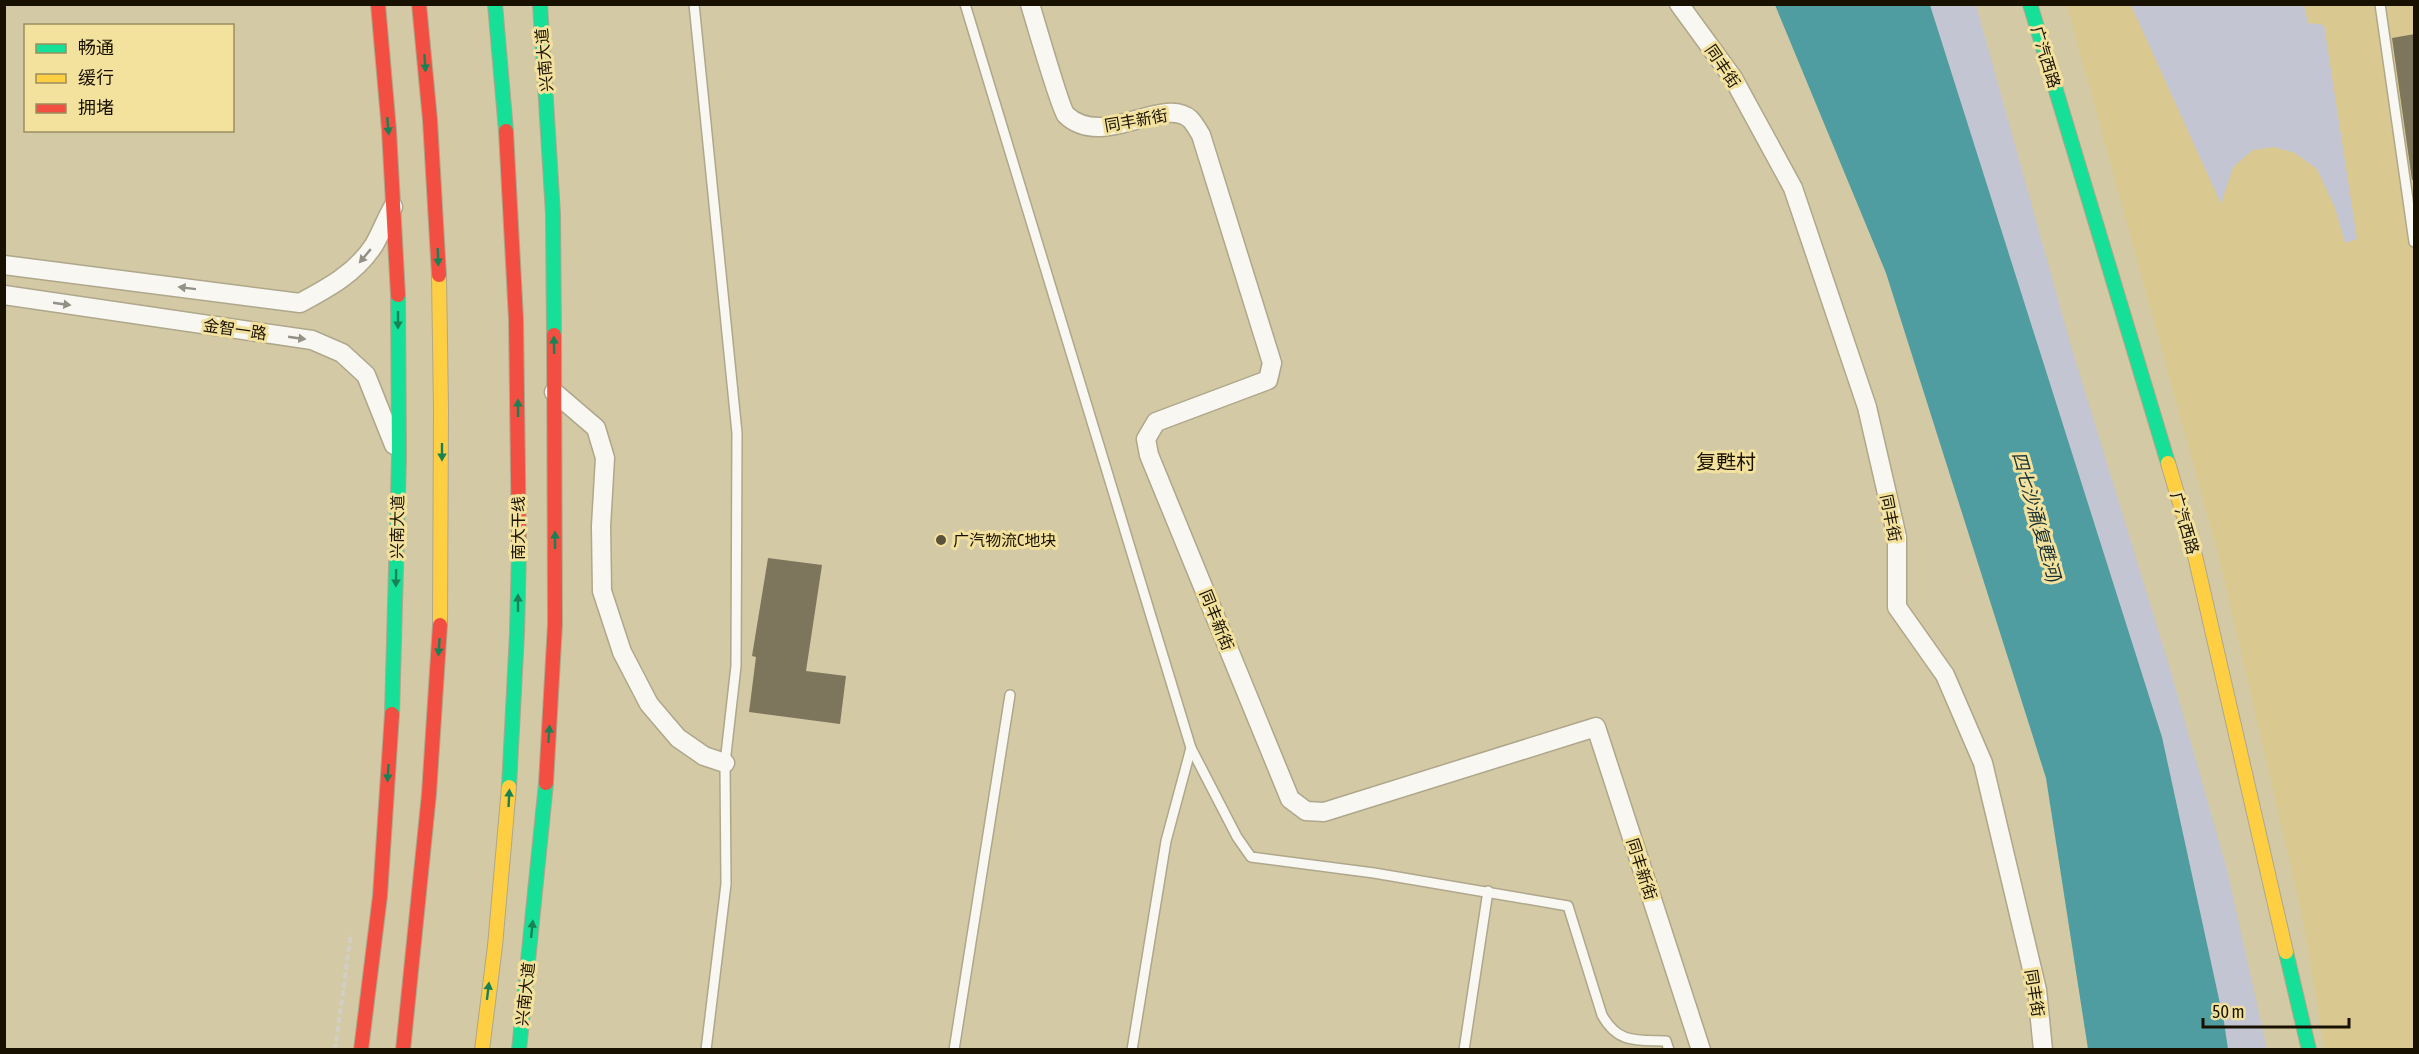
<svg xmlns="http://www.w3.org/2000/svg" width="2419" height="1054" viewBox="0 0 2419 1054" font-family="'Asap Condensed','Noto Sans SC',sans-serif">
	<style>
		.built { fill: #d9c990 }
		.green { fill: #c3c5d3 }
		.water { fill: #4f9da1 }
		.building { fill: #7e765c }
		.lines { fill: none; stroke-linecap: round; stroke-linejoin: round }
		.lane-casing { stroke: #afa78b; stroke-width: 12 }
		.street-casing { stroke: #afa78b; stroke-width: 21 }
		.fast-casing { stroke: #afa78b; stroke-width: 16 }
		.slow-casing { stroke: #afa78b; stroke-width: 16 }
		.jam-casing { stroke: #afa78b; stroke-width: 16 }
		.path { stroke: #d2cec3; stroke-width: 4; stroke-dasharray: 6 3; stroke-linecap: butt }
		.lane { stroke: #f8f7f2; stroke-width: 9 }
		.street { stroke: #f8f7f2; stroke-width: 18 }
		.fast { stroke: #16e098; stroke-width: 14 }
		.slow { stroke: #ffcf43; stroke-width: 14 }
		.jam { stroke: #f24e42; stroke-width: 14 }
		.oneway { fill: #178354 }
		.oneway2 { fill: #939085 }
		.poi-dot { fill: #59513a; stroke: #f3e19e; stroke-width: 2 }
		.labels { text-anchor: middle; dominant-baseline: central; stroke-width: 6; stroke-linejoin: round; paint-order: stroke }
		.street-label { font-size: 16px; fill: #181100; stroke: #f3e19e }
		.poi-label { font-size: 16px; fill: #181100; stroke: #f3e19e; text-anchor: start }
		.water-label { font-size: 18px; font-style: italic; fill: #172e34; stroke: #f3e19e }
		.quarter-label { font-size: 20px; fill: #181100; stroke: #f3e19e }
	</style>
	<rect width="100%" height="100%" fill="#d3c9a5"/>
	<path class="built" d="M2067,5H2414V1049H2325L2301,910L2219,557Z"/>
	<g class="green">
		<path d="M1930,5H1976L2071,346L2171,672L2227,870L2267,1049H2228L2224,1022L2162,737Z"/>
		<path d="M2131,5H2304L2308,23L2324,25L2357,239L2345,243L2335,208L2317,169L2295,153L2274,147L2253,150L2233,167L2221,204Z"/>
	</g>
	<path class="water" d="M1775,5H1930L2162,737L2224,1022L2228,1049H2088L2046,778L1886,273Z"/>
	<g class="building">
		<path d="M2415,34V179L2412,180L2392,38Z"/>
		<path d="M768,558L822,565L806,671L846,676L840,724L749,712L756,657L752,656Z"/>
	</g>
	<g class="lines">
		<defs>
			<g id="lane">
				<path d="M694,4L737,433L736,666L725,763L726,884L706,1050"/>
				<path d="M965,4L1191,748L1237,837L1251,857L1374,873L1568,906L1602,1015C1618,1044 1637,1040 1666,1041L1669,1050"/>
				<path d="M2380,4L2414,242"/>
				<path d="M954,1050L1010,695"/>
				<path d="M1132,1050L1166,841L1191,748"/>
				<path d="M1464,1050L1488,891"/>
			</g>
			<g id="street">
				<path d="M1030,4C1035,20 1060,108 1066,115C1103,150 1163,95 1190,119C1194,123 1198,130 1201,135L1272,363L1268,380L1156,422L1146,439L1149,455L1290,799L1306,811L1324,812L1596,727L1701,1050"/>
				<path d="M1679,4L1733,78L1793,188L1867,407L1897,537V607L1945,675L1983,763L2037,990L2043,1050"/>
				<path d="M4,265L300,303C328,288 356,273 374,245C381,233 386,219 393,207"/>
				<path d="M4,295L312,340L342,353L366,375L394,445"/>
				<path d="M554,392L596,428L605,458L601,526L602,591L622,652L649,704L678,738L704,756L725,763"/>
			</g>
			<g id="fast">
				<path d="M495,4L506,131"/>
				<path d="M540,4L553,214L554,335"/>
				<path d="M2030,4L2168,463"/>
				<path d="M392,714L399,458L398,295"/>
				<path d="M509,787L517,633L519,550"/>
				<path d="M2286,952L2309,1050"/>
				<path d="M519,1050L546,783"/>
			</g>
			<g id="slow">
				<path d="M439,275L441,409L440,625"/>
				<path d="M2168,463L2193,547L2286,952"/>
				<path d="M482,1050L495,946L509,787"/>
			</g>
			<g id="jam">
				<path d="M378,4L389,130L398,295"/>
				<path d="M419,4L430,120L439,275"/>
				<path d="M506,131L516,319L519,550"/>
				<path d="M546,783L555,624L554,335"/>
				<path d="M361,1050L380,896L392,714"/>
				<path d="M403,1050L429,794L440,625"/>
			</g>
		</defs>
		<use href="#lane" class="lane-casing"/>
		<use href="#street" class="street-casing"/>
		<use href="#fast" class="fast-casing"/>
		<use href="#slow" class="slow-casing"/>
		<use href="#jam" class="jam-casing"/>
		<path class="path" d="M335,1050L351,933"/>
		<use href="#lane" class="lane"/>
		<use href="#street" class="street"/>
		<use href="#fast" class="fast"/>
		<use href="#slow" class="slow"/>
		<use href="#jam" class="jam"/>
	</g>
	<defs><path id="oneway-solid" d="M-6-.8H1V-3.2L6.5 0L1 3.2V.8H-6Z" transform="scale(1.5)"/></defs>
	<g class="oneway">
		<use href="#oneway-solid" transform="translate(425 63) rotate(86)"/>
		<use href="#oneway-solid" transform="translate(388 126) rotate(85)"/>
		<use href="#oneway-solid" transform="translate(438 257) rotate(88)"/>
		<use href="#oneway-solid" transform="translate(398 320) rotate(90)"/>
		<use href="#oneway-solid" transform="translate(554 345) rotate(-91)"/>
		<use href="#oneway-solid" transform="translate(518 408) rotate(-90)"/>
		<use href="#oneway-solid" transform="translate(442 452) rotate(90)"/>
		<use href="#oneway-solid" transform="translate(555 540) rotate(-90)"/>
		<use href="#oneway-solid" transform="translate(396 578) rotate(91)"/>
		<use href="#oneway-solid" transform="translate(518 603) rotate(-90)"/>
		<use href="#oneway-solid" transform="translate(439 647) rotate(94)"/>
		<use href="#oneway-solid" transform="translate(549 734) rotate(-86)"/>
		<use href="#oneway-solid" transform="translate(388 773) rotate(94)"/>
		<use href="#oneway-solid" transform="translate(509 798) rotate(-87)"/>
		<use href="#oneway-solid" transform="translate(532 929) rotate(-84)"/>
		<use href="#oneway-solid" transform="translate(488 991) rotate(-83)"/>
	</g>
	<g class="oneway2">
		<use href="#oneway-solid" transform="translate(365 256) rotate(130)"/>
		<use href="#oneway-solid" transform="translate(187 288) rotate(-173)"/>
		<use href="#oneway-solid" transform="translate(62 304) rotate(8)"/>
		<use href="#oneway-solid" transform="translate(297 338) rotate(8)"/>
	</g>
	<circle class="poi-dot" cx="941" cy="540" r="6"/>
	<g class="labels">
		<g class="street-label">
			<text transform="translate(2046 57) rotate(73)">广汽西路</text>
			<text transform="translate(544 60) rotate(-95)">兴南大道</text>
			<text transform="translate(1723 66) rotate(56)">同丰街</text>
			<text transform="translate(1136 120) rotate(-10)">同丰新街</text>
			<text transform="translate(235 329) rotate(8)">金智一路</text>
			<text transform="translate(1891 518) rotate(79)">同丰街</text>
			<text transform="translate(2185 523) rotate(74)">广汽西路</text>
			<text transform="translate(397 527) rotate(-89)">兴南大道</text>
			<text transform="translate(518 528) rotate(-90)">南大干线</text>
			<text transform="translate(1217 620) rotate(68)">同丰新街</text>
			<text transform="translate(1642 869) rotate(72)">同丰新街</text>
			<text transform="translate(2035 993) rotate(81)">同丰街</text>
			<text transform="translate(525 994) rotate(-84)">兴南大道</text>
		</g>
		<g class="poi-label">
			<text x="953" y="540">广汽物流C地块</text>
		</g>
		<g class="water-label">
			<text transform="translate(2037 517) rotate(74)">四七沙涌(复甦河)</text>
		</g>
		<g class="quarter-label">
			<text x="1726" y="461">复甦村</text>
		</g>
	</g>
	<rect width="2419" height="1054" fill="none" stroke="#181100" stroke-width="12"/>
	<rect x="24" y="24" width="210" height="108" fill="#f3e19e" stroke="#9b8e5f" stroke-width="1.5"/>
	<rect x="36" y="44" width="30" height="9" fill="#16e098" stroke="#9b8e5f" stroke-width="1.5"/>
	<text x="78" y="54" font-size="18" fill="#181100">畅通</text>
	<rect x="36" y="74" width="30" height="9" fill="#ffcf43" stroke="#9b8e5f" stroke-width="1.5"/>
	<text x="78" y="84" font-size="18" fill="#181100">缓行</text>
	<rect x="36" y="104" width="30" height="9" fill="#f24e42" stroke="#9b8e5f" stroke-width="1.5"/>
	<text x="78" y="114" font-size="18" fill="#181100">拥堵</text>
	<path d="M2203 1018v9h146v-9" fill="none" stroke="#181100" stroke-width="3"/>
	<text x="2212" y="1018" font-size="18" fill="#181100" stroke="#f3e19e" stroke-width="4.5" paint-order="stroke">50 m</text>
</svg>
